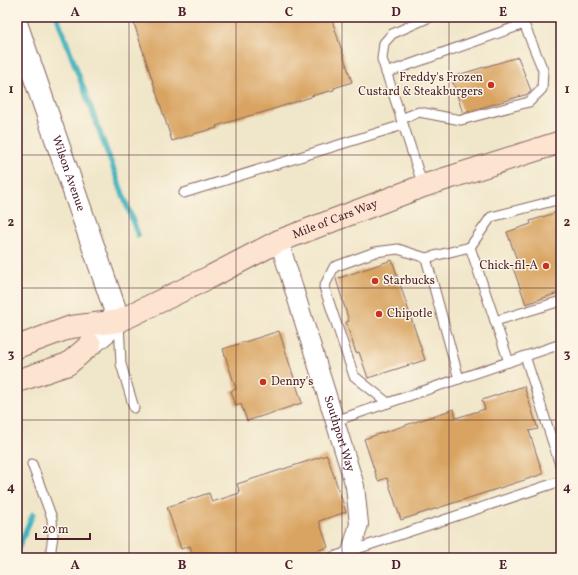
<svg xmlns="http://www.w3.org/2000/svg" width="578" height="575" viewBox="0 0 578 575" font-family="Vollkorn,serif">
	<style>
		.lines { fill: none; stroke-linecap: round; stroke-linejoin: round }
		.stream { stroke: #43b2bd; stroke-width: 5.5 }
		.building { fill: #d9a462 }
		.service-casing { stroke: #846562; stroke-width: 11 }
		.minor-casing { stroke: #846562; stroke-width: 20 }
		.tertiary-casing { stroke: #846562; stroke-width: 24 }
		.secondary-casing { stroke: #846562; stroke-width: 24 }
		.service { stroke: #fff; stroke-width: 9 }
		.minor { stroke: #fff; stroke-width: 18 }
		.tertiary { stroke: #fff; stroke-width: 22 }
		.secondary { stroke: #fde4d1; stroke-width: 22 }
		.grid { fill: none; stroke: #4a1f2b; stroke-width: 1; stroke-opacity: 0.55 }
		.poi-dot { fill: #c8321e; stroke: #fcf5e5; stroke-width: 1.5 }
		.labels { text-anchor: middle; dominant-baseline: central; stroke-width: 3; stroke-linejoin: round; paint-order: stroke }
		.poi-label { font-size: 12px; fill: #4a1f2b; stroke: #fcf5e5; text-anchor: start }
		.street-label { font-size: 12px; fill: #4a1f2b; stroke: #fcf5e5 }
		.neatline { fill: none; stroke: #4a1f2b; stroke-width: 1.5 }
		.grid-label { font-size: 13px; text-anchor: middle; font-weight: bold; fill: #4a1f2b }
	</style>
	<rect width="100%" height="100%" fill="#fcf5e5"/>
	<filter id="ink" filterUnits="userSpaceOnUse"><feTurbulence type="fractalNoise" baseFrequency=".025" numOctaves="2"/><feDisplacementMap in="SourceGraphic" scale="8" xChannelSelector="R" yChannelSelector="G"/><feConvolveMatrix kernelMatrix="1 2 1 2 8 2 1 2 1" color-interpolation-filters="sRGB"/></filter>
	<filter id="wash" filterUnits="userSpaceOnUse"><feTurbulence type="fractalNoise" baseFrequency=".012" numOctaves="4" result="noise"/><feDisplacementMap in="SourceGraphic" scale="16" xChannelSelector="R" yChannelSelector="G"/><feGaussianBlur stdDeviation="0.9" result="paint"/><feColorMatrix in="noise" values="0 0 0 0 0 0 0 0 0 0 0 0 0 0 0 0 0 1.4 0 .05"/><feComposite in="paint" operator="in"/></filter>
	<g filter="url(#wash)">
		<rect width="100%" height="100%" fill="#f0e6c9"/>
		<g class="lines">
			<g class="stream">
				<path d="M57,17L138,235"/>
				<path d="M17,551L33,514"/>
			</g>
		</g>
		<g id="blocks">
			<g class="building">
				<path d="M132,17H331L352,82L334,88V90L311,96V97L261,113L252,115L216,126L217,128L197,133L172,141Z"/>
				<path d="M518,57L531,91L528,94L463,113L451,77Z"/>
				<path d="M561,211V292L526,304L512,265L518,263L507,232L531,224L530,221Z"/>
				<path d="M392,260L425,360L368,378L359,352L356,353L346,322L349,321L336,279Z"/>
				<path d="M279,331L302,403L247,421L241,404L236,406L231,391L236,389L223,349Z"/>
				<path d="M524,386L538,429L529,431L543,474L401,520L387,478L378,481L364,439L454,409L456,418L485,409L482,400Z"/>
				<path d="M327,455L346,512L319,521L328,547L294,558H194L190,546L181,549L167,507L209,493L212,502L240,493L237,484Z"/>
			</g>
		</g>
	</g>
	<g filter="url(#ink)">
		<use href="#blocks" fill-opacity="0" stroke="#846562" stroke-width="1"/>
		<g class="lines">
			<defs>
				<g id="service">
					<path d="M386,73L524,24L523,17"/>
					<path d="M401,119L419,112L461,120L529,102L542,89L543,70L524,24"/>
					<path d="M423,186L382,59L384,43L392,34L430,17"/>
					<path d="M184,193L403,125"/>
					<path d="M470,247L491,217L561,199"/>
					<path d="M495,321L561,301"/>
					<path d="M119,322L121,364L134,408"/>
					<path d="M525,356L561,468"/>
					<path d="M459,379L426,258L470,247L509,362"/>
					<path d="M388,403L354,376L324,287L334,267L375,252L398,249L426,258"/>
					<path d="M335,421L561,344"/>
					<path d="M32,464L52,518L53,536L51,549L52,558"/>
					<path d="M330,558L561,481"/>
				</g>
				<g id="minor">
					<path id="s1" d="M279,241L355,486L359,524L351,552L347,558"/>
				</g>
				<g id="tertiary">
					<path id="s2" d="M17,26L119,321L90,345"/>
				</g>
				<g id="secondary">
					<path id="s3" d="M17,347L71,327L119,321L212,276L279,241L423,186L561,142"/>
					<path d="M17,381L68,364L90,345"/>
				</g>
			</defs>
			<use href="#service" class="service-casing"/>
			<use href="#minor" class="minor-casing"/>
			<use href="#tertiary" class="tertiary-casing"/>
			<use href="#secondary" class="secondary-casing"/>
			<use href="#service" class="service"/>
			<use href="#minor" class="minor"/>
			<use href="#tertiary" class="tertiary"/>
			<use href="#secondary" class="secondary"/>
		</g>
	</g>
	<path class="grid" d="M129,17V558M236,17V558M342,17V558M449,17V558M17,155H561M17,288H561M17,420H561"/>
	<g class="poi-dot">
		<circle cx="491" cy="85" r="4"/>
		<circle cx="546" cy="266" r="4"/>
		<circle cx="375" cy="281" r="4"/>
		<circle cx="379" cy="314" r="4"/>
		<circle cx="263" cy="382" r="4"/>
	</g>
	<g class="labels">
		<g class="poi-label">
			<text x="483" y="78" text-anchor="end">Freddy's Frozen<tspan x="483" dy="14">Custard &amp; Steakburgers</tspan></text>
			<text x="538" y="266" text-anchor="end">Chick-fil-A</text>
			<text x="383" y="281">Starbucks</text>
			<text x="387" y="314">Chipotle</text>
			<text x="271" y="382">Denny's</text>
		</g>
		<g class="street-label">
			<text stroke="none"><textPath href="#s2" startOffset="156">Wilson Avenue</textPath></text>
			<text stroke="none"><textPath href="#s3" startOffset="345">Mile of Cars Way</textPath></text>
			<text stroke="none"><textPath href="#s1" startOffset="202">Southport Way</textPath></text>
		</g>
	</g>
	<rect width="578" height="575" fill="none" stroke="#fcf5e5" stroke-width="44"/>
	<path d="M36 533v6h54v-6" fill="none" stroke="#4a1f2b" stroke-width="2"/>
	<text x="42" y="533" font-size="12" fill="#4a1f2b" stroke="#fcf5e5" stroke-width="3" paint-order="stroke">20 m</text>
	<rect x="22" y="22" width="534" height="531" class="neatline"/>
	<g class="grid-label">
		<text x="75" y="16">A</text>
		<text x="182" y="16">B</text>
		<text x="289" y="16">C</text>
		<text x="396" y="16">D</text>
		<text x="503" y="16">E</text>
		<text x="11" y="93">1</text>
		<text x="567" y="93">1</text>
		<text x="11" y="226">2</text>
		<text x="567" y="226">2</text>
		<text x="11" y="358">3</text>
		<text x="567" y="358">3</text>
		<text x="11" y="491">4</text>
		<text x="567" y="491">4</text>
		<text x="75" y="569">A</text>
		<text x="182" y="569">B</text>
		<text x="289" y="569">C</text>
		<text x="396" y="569">D</text>
		<text x="503" y="569">E</text>
	</g>
</svg>
